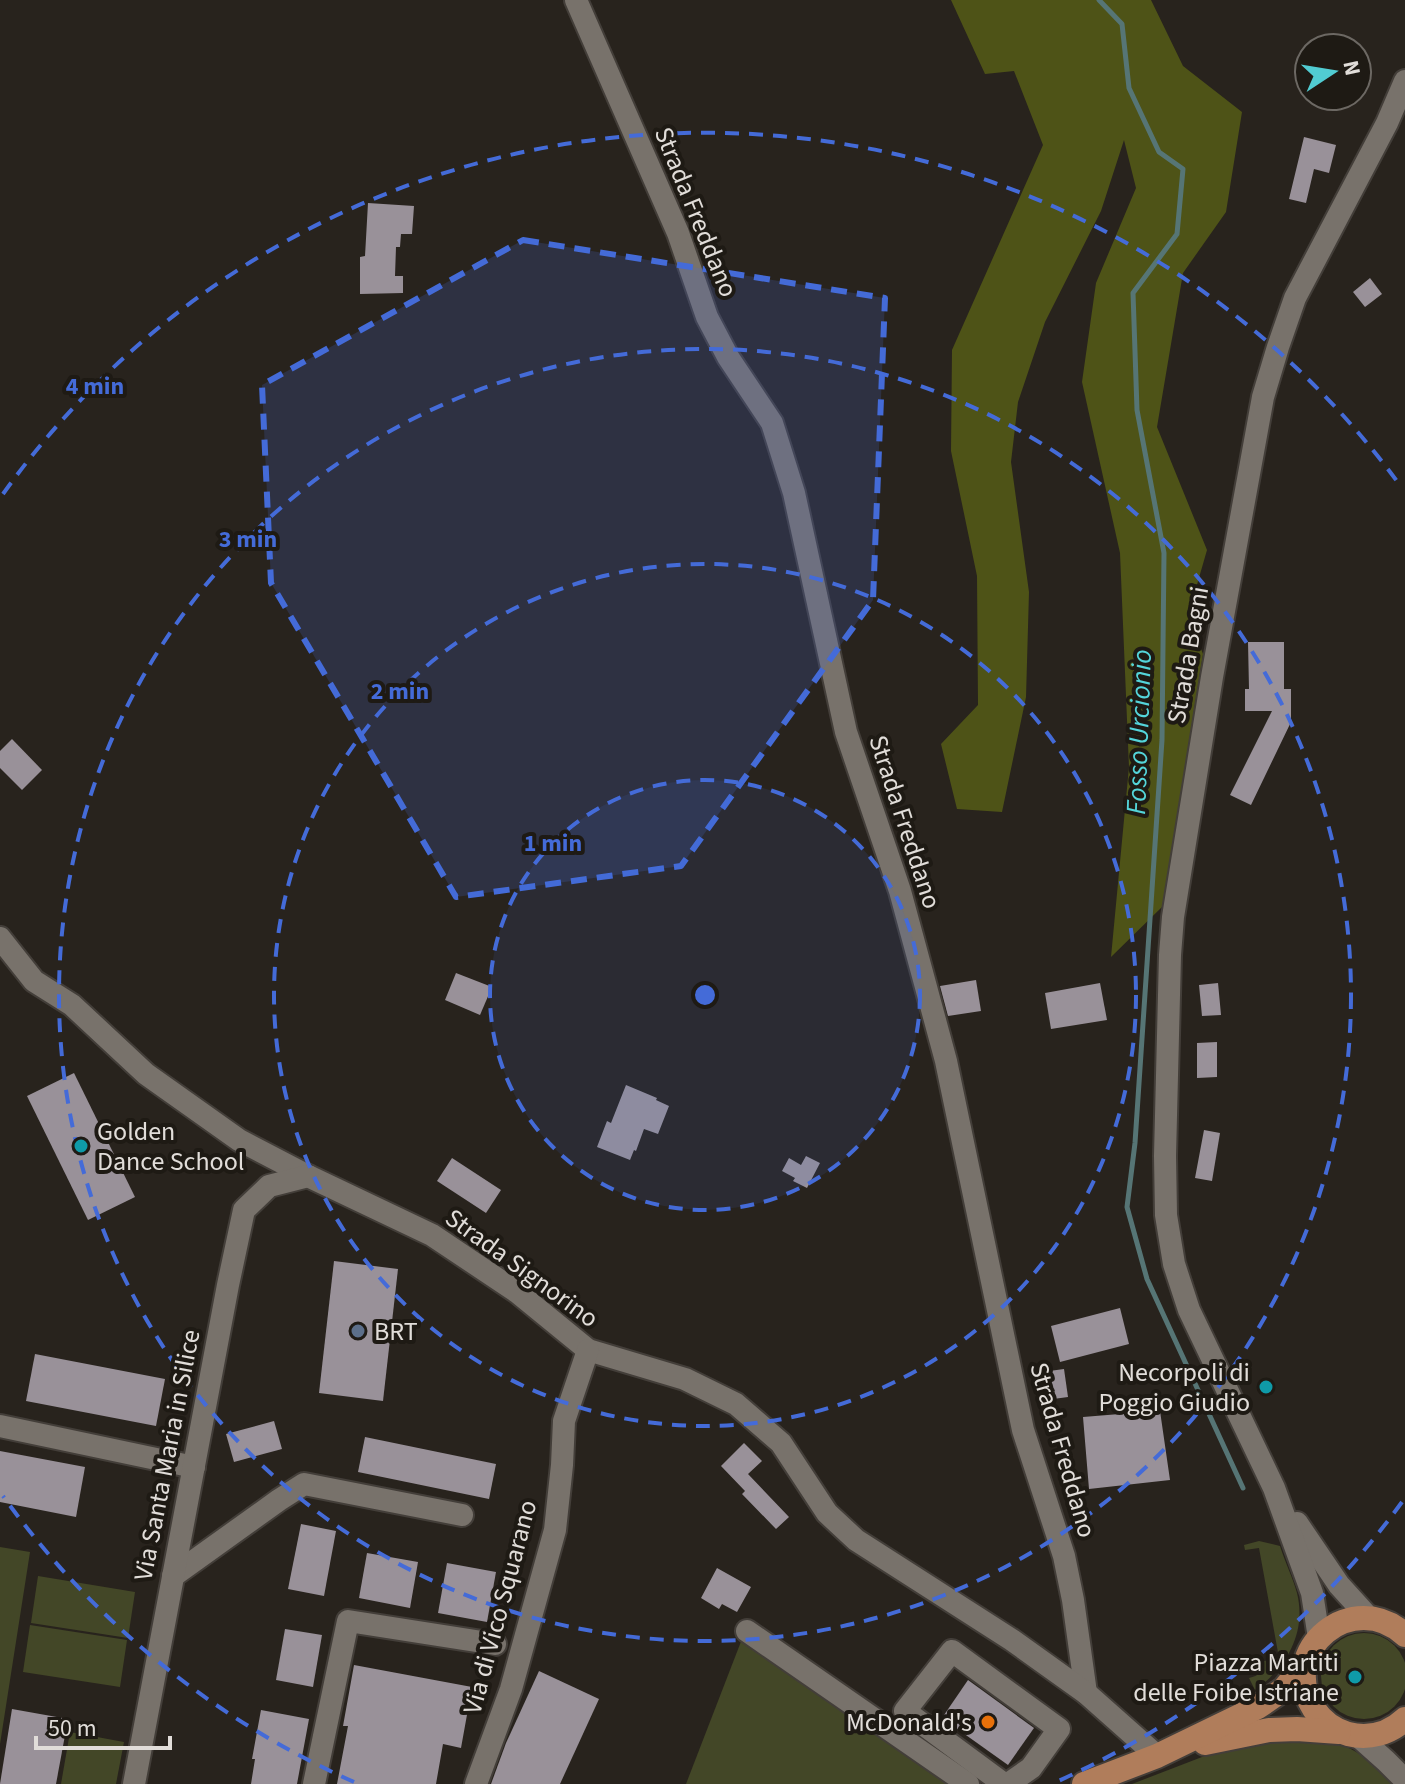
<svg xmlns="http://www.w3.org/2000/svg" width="1405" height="1784" viewBox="0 0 1405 1784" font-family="'Source Sans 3',sans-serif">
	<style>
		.green { fill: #434727 }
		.forest { fill: #4e5317 }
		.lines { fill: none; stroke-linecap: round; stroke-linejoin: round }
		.stream { stroke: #567575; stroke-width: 5 }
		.building { fill: #999199 }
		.minor-casing { stroke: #433e39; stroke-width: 26 }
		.major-casing { stroke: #433e39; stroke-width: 28 }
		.minor { stroke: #78726b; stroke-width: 22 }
		.major { stroke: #b07d5b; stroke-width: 24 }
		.marked { fill: #446bd8; fill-opacity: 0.2; stroke: #446bd8; stroke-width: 6; stroke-dasharray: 16 10; stroke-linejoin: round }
		.ring { fill: none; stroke: #446bd8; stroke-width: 4; stroke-dasharray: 14 10 }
		.culture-dot { fill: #0f9aa8; stroke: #1e1a14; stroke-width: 3 }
		.service-dot { fill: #5c6f8a; stroke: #1e1a14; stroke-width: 3 }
		.food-dot { fill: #e8710a; stroke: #1e1a14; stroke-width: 3 }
		.labels { text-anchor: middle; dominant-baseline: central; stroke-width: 8; stroke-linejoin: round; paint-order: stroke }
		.street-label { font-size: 26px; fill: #e1ddd9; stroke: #1e1a14 }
		.poi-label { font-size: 26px; fill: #e1ddd9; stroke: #1e1a14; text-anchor: end }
		.water-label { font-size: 28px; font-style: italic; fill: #54d5da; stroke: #1e1a14 }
		.centre { fill: #446bd8; stroke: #1e1a14; stroke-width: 4 }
		.ring-label { font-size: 24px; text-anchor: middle; font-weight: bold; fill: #446bd8; stroke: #1e1a14; stroke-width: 8; stroke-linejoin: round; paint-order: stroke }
	</style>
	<rect width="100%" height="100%" fill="#28231d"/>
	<g class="green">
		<path d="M1259,1541L1280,1546C1285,1562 1293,1578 1297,1593C1307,1633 1286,1668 1255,1690L1249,1678C1259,1676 1263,1671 1264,1661L1279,1658L1259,1548L1245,1550L1244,1545Z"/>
		<path d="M0,1547L30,1552L0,1744Z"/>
		<path d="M38,1576L135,1592L128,1638L31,1623Z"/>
		<path d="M30,1625L127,1640L120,1687L23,1672Z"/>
		<circle cx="1364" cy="1676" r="43"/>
		<path d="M742,1639L953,1784H686Z"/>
		<path d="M70,1732L124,1742L116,1784H61Z"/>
		<path d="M1270,1741C1331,1741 1349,1735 1392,1784H1132L1202,1757Z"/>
	</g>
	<path class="forest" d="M951,0H1151L1183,66L1242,112L1226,212L1183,273L1157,427L1207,550L1188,616L1203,654L1163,906L1111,957L1129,767L1120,553L1082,382L1096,283L1136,188L1124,140L1101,211L1045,322L1018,402L1011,462L1029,592L1026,697L1002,812L957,809L941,744L978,705L977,576L951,451L952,350L1043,145L1014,71L985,74Z"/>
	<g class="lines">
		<path class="stream" d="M1099,0L1122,24L1129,88L1159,152L1183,169L1177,234L1133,293L1137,410L1164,553L1162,740L1135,1143L1127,1207L1147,1279L1243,1488"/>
	</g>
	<g class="building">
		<path d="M1304,137L1336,145L1329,173L1314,169L1306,203L1289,199Z"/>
		<path d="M368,203L414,206L412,234H401L400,247H396L395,276H403V293L360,294V257L365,256Z"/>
		<path d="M1370,278L1382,294L1365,307L1353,292Z"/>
		<path d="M1248,642H1284V689H1291V722L1251,805L1230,795L1272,711H1245V689H1249Z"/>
		<path d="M12,739L42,770L22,790L0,768V751Z"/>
		<path d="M456,973L492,987L480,1015L445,1000Z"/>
		<path d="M976,980L981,1011L948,1016L940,986Z"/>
		<path d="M1100,983L1107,1020L1051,1029L1045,993Z"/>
		<path d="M1218,983L1221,1015L1202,1016L1199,985Z"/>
		<path d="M1217,1042V1077L1197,1078V1043Z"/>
		<path d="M74,1073L135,1197L88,1220L27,1096Z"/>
		<path d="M626,1085L657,1098L656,1100L669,1106L658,1134L644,1129L636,1151L634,1150L630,1160L597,1147L607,1121L611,1123Z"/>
		<path d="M1204,1130L1220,1133L1212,1181L1195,1178Z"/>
		<path d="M806,1156L820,1163L807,1188L793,1181L795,1178L782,1171L789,1158L801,1165Z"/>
		<path d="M452,1158L501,1190L486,1213L437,1181Z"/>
		<path d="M334,1261L398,1269L383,1401L319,1393Z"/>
		<path d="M1120,1308L1129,1344L1060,1362L1051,1326Z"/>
		<path d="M35,1354L165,1379L156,1426L26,1401Z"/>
		<path d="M1064,1369L1068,1397L1046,1400L1042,1372Z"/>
		<path d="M1159,1404L1170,1480L1089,1489L1083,1417L1132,1413V1408Z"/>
		<path d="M274,1421L282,1449L234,1462L226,1434Z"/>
		<path d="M365,1437L496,1464L489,1499L358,1472Z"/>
		<path d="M744,1443L762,1461L748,1474L789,1517L776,1529L742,1494L745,1491L721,1466Z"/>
		<path d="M0,1451L85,1467L76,1517L0,1502Z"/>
		<path d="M301,1524L336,1531L324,1596L288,1589Z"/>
		<path d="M367,1553L418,1562L410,1608L359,1598Z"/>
		<path d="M447,1563L496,1572L487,1622L438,1613Z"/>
		<path d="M717,1568L751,1587L737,1612L722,1604L719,1609L701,1598Z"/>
		<path d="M285,1629L322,1635L313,1687L276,1680Z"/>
		<path d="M354,1665L472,1687L461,1748L443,1744L436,1784H337L348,1726H343Z"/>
		<path d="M539,1671L599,1699L560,1784H491L506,1743Z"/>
		<path d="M968,1680L1034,1728L1008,1765L942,1718Z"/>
		<path d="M12,1709L68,1719L56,1784H0Z"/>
		<path d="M261,1710L309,1719L297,1784H251L255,1759H252Z"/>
	</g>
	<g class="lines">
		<defs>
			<g id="minor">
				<path d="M576,0L678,233L707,317L728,357L772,423L794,493L846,732L900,891L946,1061L1023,1430L1064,1556L1073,1600L1086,1693"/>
				<path d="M0,938L34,981L72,1005L146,1074L239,1140L308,1176L432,1235L517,1292L588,1350L685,1379L736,1404L781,1443L827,1513L856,1540L1012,1640L1086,1693L1157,1756"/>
				<path d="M0,1426L194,1467"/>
				<path d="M1297,1523L1339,1585L1369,1618"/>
				<path d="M173,1576L279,1500L304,1484L462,1515"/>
				<path d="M747,1631L968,1784"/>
				<path d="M1319,1638L1312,1593L1274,1488L1189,1310L1174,1264L1166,1215L1165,1156L1170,955L1173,917L1212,677L1263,397L1278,347L1295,298L1387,123L1405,81"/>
				<path d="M1358,1736L1386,1761L1405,1780"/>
				<path d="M134,1784L228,1285L244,1210L269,1186L308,1176"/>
				<path d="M314,1784L348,1621L495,1644"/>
				<path d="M476,1784L511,1689L555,1530L562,1465L564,1421L588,1350"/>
				<path d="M1004,1784L905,1711L952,1651L1059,1729L1031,1768L1008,1784"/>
			</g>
			<g id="major">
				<path d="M1405,1635C1353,1587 1276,1650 1314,1709C1322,1721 1334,1730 1348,1734C1369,1739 1389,1734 1405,1719"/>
				<path d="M1205,1743L1269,1730L1297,1729L1339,1732"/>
				<path d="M1084,1784L1157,1756L1258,1707L1284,1689L1306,1662"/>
			</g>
		</defs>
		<use href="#minor" class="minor-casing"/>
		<use href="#major" class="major-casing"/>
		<use href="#minor" class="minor"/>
		<use href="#major" class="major"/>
	</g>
	<path class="marked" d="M523,240L885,298L873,600L681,866L456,897L271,583L262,385Z"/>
	<circle cx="705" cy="995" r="215" fill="#446bd8" fill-opacity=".12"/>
	<g class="ring">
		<circle cx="705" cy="995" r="215"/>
		<circle cx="705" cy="995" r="431"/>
		<circle cx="705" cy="995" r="646"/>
		<path d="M1402 1502A862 862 0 0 1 1056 1782M354 1782A862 862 0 0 1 3 1496M3 494A862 862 0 0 1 1402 488"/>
	</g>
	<g class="culture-dot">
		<circle cx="81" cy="1146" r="8"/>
		<circle cx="1266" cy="1387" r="8"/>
		<circle cx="1355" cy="1677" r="8"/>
	</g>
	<circle class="service-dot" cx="358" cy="1331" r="8"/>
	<circle class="food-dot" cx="988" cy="1722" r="8"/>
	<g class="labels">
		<g class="street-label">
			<text transform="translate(696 212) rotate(68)">Strada Freddano</text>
			<text transform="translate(1188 655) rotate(-80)">Strada Bagni</text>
			<text transform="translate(905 822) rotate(72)">Strada Freddano</text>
			<text transform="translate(522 1268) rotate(36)">Strada Signorino</text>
			<text transform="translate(1063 1450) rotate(74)">Strada Freddano</text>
			<text transform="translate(167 1455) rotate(-79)">Via Santa Maria in Silice</text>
			<text transform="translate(500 1607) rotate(-75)">Via di Vico Squarano</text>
		</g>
		<g class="poi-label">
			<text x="97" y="1131" text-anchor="start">Golden<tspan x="97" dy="30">Dance School</tspan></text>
			<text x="374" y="1331" text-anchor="start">BRT</text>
			<text x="1250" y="1372">Necorpoli di<tspan x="1250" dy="30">Poggio Giudio</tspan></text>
			<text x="1339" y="1662">Piazza Martiti<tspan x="1339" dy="30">delle Foibe Istriane</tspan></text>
			<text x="972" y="1722">McDonald's</text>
		</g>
		<g class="water-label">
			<text transform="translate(1139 732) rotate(-88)">Fosso Urcionio</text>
		</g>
	</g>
	<circle cx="705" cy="995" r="12" class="centre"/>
	<g class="ring-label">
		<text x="95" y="394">4 min</text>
		<text x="248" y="547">3 min</text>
		<text x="400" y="699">2 min</text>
		<text x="553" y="851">1 min</text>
	</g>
	<g transform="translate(1333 72) rotate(78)"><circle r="38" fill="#1e1a14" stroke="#6c6863" stroke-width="2"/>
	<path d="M0-6L14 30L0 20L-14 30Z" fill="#51ccd2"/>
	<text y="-12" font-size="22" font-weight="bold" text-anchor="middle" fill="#e1ddd9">N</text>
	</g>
	<path d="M36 1736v12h134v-12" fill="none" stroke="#e1ddd9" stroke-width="4"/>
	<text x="48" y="1736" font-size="24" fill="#e1ddd9" stroke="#1e1a14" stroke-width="6" paint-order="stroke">50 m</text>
</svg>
